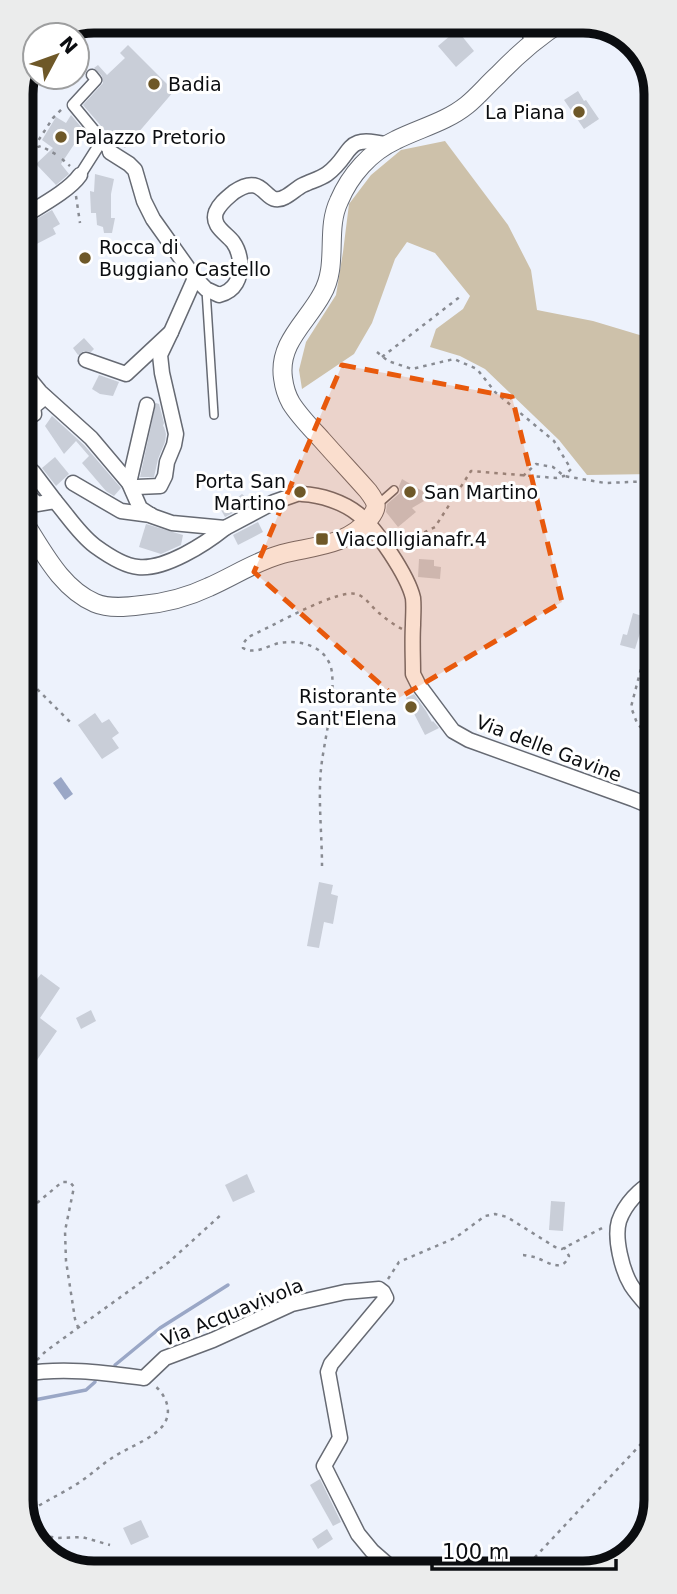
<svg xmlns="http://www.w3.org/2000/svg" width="677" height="1594" viewBox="0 0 677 1594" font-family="'DejaVu Sans',sans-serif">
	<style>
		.green { fill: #cdc1aa }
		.water { fill: #9aa7c6 }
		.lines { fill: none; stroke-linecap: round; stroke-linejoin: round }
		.stream { stroke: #9aa7c6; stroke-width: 3.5 }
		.building { fill: #c9ced8 }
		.service-casing { stroke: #666a73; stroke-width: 10 }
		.pedestrian-casing { stroke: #666a73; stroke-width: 13 }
		.minor-casing { stroke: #666a73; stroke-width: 17 }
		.tertiary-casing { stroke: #666a73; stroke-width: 20 }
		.path { stroke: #888b92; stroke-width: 2.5; stroke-dasharray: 3.5 5; stroke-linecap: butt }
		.service { stroke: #fff; stroke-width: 7 }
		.pedestrian { stroke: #fff; stroke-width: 10 }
		.minor { stroke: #fff; stroke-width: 14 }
		.tertiary { stroke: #fff; stroke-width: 18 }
		.marked { fill: #e8590c; fill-opacity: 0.2; stroke: #e8590c; stroke-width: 5; stroke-dasharray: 14 9; stroke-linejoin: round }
		.poi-dot { fill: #6e5828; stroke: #fff; stroke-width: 2.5 }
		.labels { text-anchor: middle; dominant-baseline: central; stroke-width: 6; stroke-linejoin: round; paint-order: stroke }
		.poi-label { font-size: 19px; fill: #0b0d10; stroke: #fff; text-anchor: start }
		.street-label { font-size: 19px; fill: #0b0d10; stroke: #fff }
		.rim { fill: none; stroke: #0b0d10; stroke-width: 9 }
	</style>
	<rect width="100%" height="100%" fill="#edf2fc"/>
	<path class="green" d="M445,141L508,225L531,270L537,310L593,321L653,339V474L587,475L559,440L485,369L460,356L430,347L436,329L463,309L470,296L435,253L407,242L395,259L372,323L354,354L302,389L299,370L306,342L336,295L343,252L349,204L371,175L401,150Z"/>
	<path class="water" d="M61,777L73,794L65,800L53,783Z"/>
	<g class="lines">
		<g class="stream">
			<path d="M115,1365L160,1328L228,1285"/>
			<path d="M24,1402L86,1390L95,1382"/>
		</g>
	</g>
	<g class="building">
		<path d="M105,21H126L124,23L127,26L119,34L116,31L112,35L104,27L107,23Z"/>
		<path d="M457,30L474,51L456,67L438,46Z"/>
		<path d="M128,45L174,91L125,148L117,141L115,144L112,143L109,139L108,134L83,105L103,83L102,76L94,68L98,65L107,75L125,58L120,53Z"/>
		<path d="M578,91L584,101L586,100L599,119L584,129L564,100Z"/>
		<path d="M71,115L82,128L79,131L81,134L61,164L69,174L56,185L36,164L53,148L42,140L56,117L66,123Z"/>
		<path d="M95,174L114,179L111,194V218H115L112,233H104L103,227L97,225L96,213H91L90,191L94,192Z"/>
		<path d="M52,210L60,224L53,228L56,234L23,251L37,278L33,280L36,285L22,293L21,228Z"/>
		<path d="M84,338L94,349L91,352L84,351L78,355L73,348Z"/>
		<path d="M99,375L119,382L113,396L100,394L92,389Z"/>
		<path d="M22,385L31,396L24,403V409L22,410Z"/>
		<path d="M156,403L159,404L164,423L163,426L164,427L166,434L165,442L158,459L154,477H140Z"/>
		<path d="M52,416L84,445L121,488L114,496L106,491L82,463L89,456L76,441L64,454L45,426Z"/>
		<path d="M55,457L69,474L56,486L42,468Z"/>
		<path d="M402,479L424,492L425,498L424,501L412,508L416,512L398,527L386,512L387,504L400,493L399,486Z"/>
		<path d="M242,494L252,503L225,517L221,510Z"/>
		<path d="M258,522L263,532L238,545L233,535Z"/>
		<path d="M146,524L183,535L181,545L161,554L139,547Z"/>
		<path d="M419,559L434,560V566L441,567L440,579L418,577Z"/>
		<path d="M633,613L645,617L635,649L620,645L623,634L627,635Z"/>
		<path d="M414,694L426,711L432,722L433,721L439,728L425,735L406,698Z"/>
		<path d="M95,713L102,723L109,719L119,733L112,738L119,748L102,759L78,725Z"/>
		<path d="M319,882L333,885L331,894L338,896L333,924L324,922L319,948L307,946Z"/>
		<path d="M41,974L60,988L40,1018L57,1031L37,1060L26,1052L34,1040L24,1034L23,1018L33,1004L23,997Z"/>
		<path d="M91,1010L96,1021L81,1029L76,1018Z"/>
		<path d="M247,1174L255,1192L233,1202L225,1185Z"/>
		<path d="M551,1201L565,1202L563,1231L549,1230Z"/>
		<path d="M320,1479L341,1522L333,1526L310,1485Z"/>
		<path d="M141,1520L149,1537L131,1545L123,1528Z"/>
		<path d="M327,1529L333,1539L318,1549L312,1539Z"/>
		<path d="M111,1557L112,1571L101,1573L99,1558Z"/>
	</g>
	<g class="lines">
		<defs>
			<g id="service">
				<path d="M206,290L214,415"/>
				<path d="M377,505L394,490"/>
			</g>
			<g id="pedestrian">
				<path d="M92,75L96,80L73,105L101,139V142L110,152"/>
				<path d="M80,175L101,142"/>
			</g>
			<g id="minor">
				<path d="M527,21L532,43"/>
				<path d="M110,152L129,164L135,170L144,201L153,219L195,278L206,289L219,295C227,293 232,290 236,283C243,271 241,253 233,242C226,233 211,226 216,212C220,203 227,198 234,192C266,170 264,209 285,197C291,194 297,188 303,185C311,181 320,179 327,174C354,154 343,133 387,145"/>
				<path d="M21,218C38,207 69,191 80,175"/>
				<path d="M86,360L126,374L171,332L195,278"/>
				<path d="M22,370L40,392L91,438L129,483L140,508L152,516L172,523L225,528L274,502L297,494"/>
				<path d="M22,422L34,414L33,407L45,397"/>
				<path d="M22,462L33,472L55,501"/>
				<path d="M73,483L121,511L151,515"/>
				<path d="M129,483L147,405"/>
				<path d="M22,489L37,504L55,501C68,516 79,534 95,546C106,554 124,566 138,567C165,570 205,544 225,528"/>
				<path d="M133,491L137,487L160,486L165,476L167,462L174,445L176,434L162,373L160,355L171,332"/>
				<path d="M302,494C321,495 343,502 358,514C376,528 408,576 413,598C414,607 413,617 413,625C412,642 413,658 413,674L418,684L453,731L469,740L633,799L650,806L654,811"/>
				<path d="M655,1181C639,1189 625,1204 619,1221C614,1238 622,1270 631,1285C638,1296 647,1305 656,1315"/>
				<path d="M24,1374C64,1367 105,1373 144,1378L165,1358L213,1340L292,1304L345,1292L379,1289L383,1292L386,1298L331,1364L328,1372L340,1438L324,1466L358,1534L372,1551L395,1571"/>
			</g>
			<path id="tertiary" d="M22,519C42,549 60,588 95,603C109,609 127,607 142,605C165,603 188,597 209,587C234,576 256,561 282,554C313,546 347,546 369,519C379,507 377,503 368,491C353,474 337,457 322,440C312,429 299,416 291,403C287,396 284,386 283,378C278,343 307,322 322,294C339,265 325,230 339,201C350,175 370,152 396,140C420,128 446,122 467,105C478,96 487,85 498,75C517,55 539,36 563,21"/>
		</defs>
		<use href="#service" class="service-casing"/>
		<use href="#pedestrian" class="pedestrian-casing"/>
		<use href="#minor" class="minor-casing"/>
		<use href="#tertiary" class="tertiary-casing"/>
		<g class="path">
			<path d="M34,147L53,118L63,108"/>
			<path d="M21,152L41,146L59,156"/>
			<path d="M62,159L70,166"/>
			<path d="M76,196L80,223"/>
			<path d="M377,352L388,361L412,369L454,359L477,369L495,392L554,441L571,469L564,476L556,478L471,471L435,527L401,544"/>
			<path d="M382,357L461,296"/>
			<path d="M523,476L536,464L553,467L564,476L605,483L653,481"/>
			<path d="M643,661L631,707L637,723L654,743"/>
			<path d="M23,680L35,687L70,722"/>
			<path d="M322,866C322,836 318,799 321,769C324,740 335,702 332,673C331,663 325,653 315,648C304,642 291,641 279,643C267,646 255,655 243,648V644L248,637C268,629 342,585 359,595C367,599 372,607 379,613C386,619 394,625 402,629"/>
			<path d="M24,1214L62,1182H70L74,1187L65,1231L66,1261L75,1319L78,1327"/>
			<path d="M523,1255C524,1255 533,1257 534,1257C547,1261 562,1274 569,1256L564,1247"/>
			<path d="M388,1279L399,1262L455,1238L485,1216L495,1214L507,1217L555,1247L562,1249L604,1227"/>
			<path d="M37,1360L46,1351L169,1262L223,1213"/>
			<path d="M25,1515C42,1502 62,1494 80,1482C92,1474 102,1464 115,1456C129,1447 155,1438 164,1424C173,1411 165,1394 155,1386"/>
			<path d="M33,1534L58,1538L82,1537L110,1545"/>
			<path d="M523,1570L656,1428"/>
		</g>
		<use href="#service" class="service"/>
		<use href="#pedestrian" class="pedestrian"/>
		<use href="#minor" class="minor"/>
		<use href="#tertiary" class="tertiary"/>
	</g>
	<path class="marked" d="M342,365L512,397L562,602L397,699L254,572Z"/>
	<g class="poi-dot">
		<circle cx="154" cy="84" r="7"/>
		<circle cx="579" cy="112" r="7"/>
		<circle cx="61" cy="137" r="7"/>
		<circle cx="85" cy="258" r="7"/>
		<circle cx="300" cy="492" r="7"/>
		<circle cx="410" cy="492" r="7"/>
		<rect x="315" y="532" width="14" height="14" rx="3.5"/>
		<circle cx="411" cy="707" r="7"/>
	</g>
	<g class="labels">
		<g class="poi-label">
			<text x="168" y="84">Badia</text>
			<text x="565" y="112" text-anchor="end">La Piana</text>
			<text x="75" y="137">Palazzo Pretorio</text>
			<text x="99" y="247">Rocca di<tspan x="99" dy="22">Buggiano Castello</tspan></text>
			<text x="286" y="481" text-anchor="end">Porta San<tspan x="286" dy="22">Martino</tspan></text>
			<text x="424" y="492">San Martino</text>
			<text x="336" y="539">Viacolligianafr.4</text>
			<text x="397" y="696" text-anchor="end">Ristorante<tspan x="397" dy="22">Sant'Elena</tspan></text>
		</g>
		<g class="street-label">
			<text transform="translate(549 748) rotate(21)">Via delle Gavine</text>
			<text transform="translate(232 1312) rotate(-22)">Via Acquavivola</text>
		</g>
	</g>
	<path d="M0 0H677V1594H0ZM94 33H583A61 61 0 0 1 644 94V1500A61 61 0 0 1 583 1561H94A61 61 0 0 1 33 1500V94A61 61 0 0 1 94 33Z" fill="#ebecec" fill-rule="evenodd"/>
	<path class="rim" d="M94 33H583A61 61 0 0 1 644 94V1500A61 61 0 0 1 583 1561H94A61 61 0 0 1 33 1500V94A61 61 0 0 1 94 33Z"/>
	<g transform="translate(56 56) rotate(49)"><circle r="33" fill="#ffffff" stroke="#9d9e9f" stroke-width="2"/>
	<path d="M0-5L12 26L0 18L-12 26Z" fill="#6e5828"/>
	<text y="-10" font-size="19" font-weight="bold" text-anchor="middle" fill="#0b0d10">N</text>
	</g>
	<path d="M432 1559v10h184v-10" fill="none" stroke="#0b0d10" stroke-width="3.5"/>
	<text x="442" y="1559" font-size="21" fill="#0b0d10" stroke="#ffffff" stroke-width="5" paint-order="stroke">100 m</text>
</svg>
